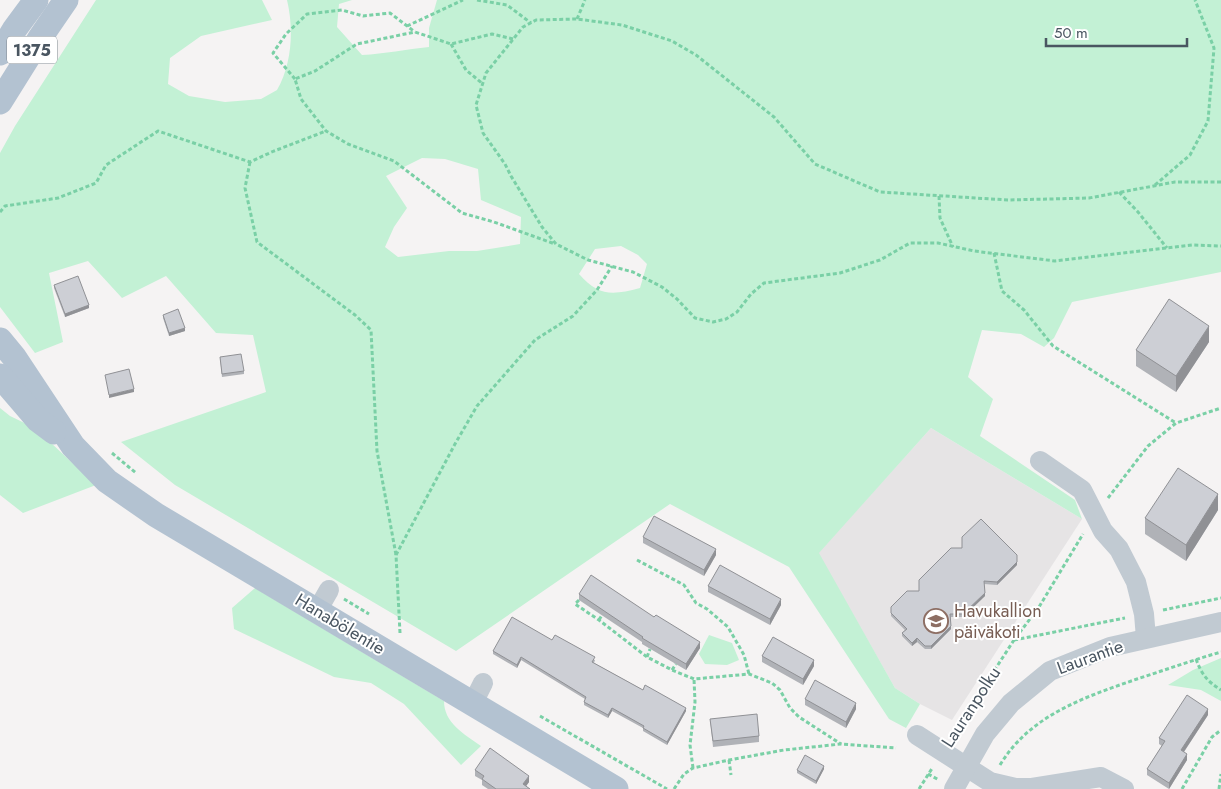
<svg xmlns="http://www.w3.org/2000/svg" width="1221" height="789" viewBox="0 0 1221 789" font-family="Jost,sans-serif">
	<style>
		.education { fill: #e6e4e5 }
		.green { fill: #c3f1d5; fill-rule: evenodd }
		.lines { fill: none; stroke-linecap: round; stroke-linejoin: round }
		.path { stroke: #7ad0a6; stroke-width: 3; stroke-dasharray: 4 2.5; stroke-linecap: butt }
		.minor { stroke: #c1cad2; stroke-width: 20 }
		.major { stroke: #b3c2d1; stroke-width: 25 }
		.wall { fill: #b0b2b7 }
		.shaded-wall { fill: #909195 }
		.building { fill: #cdcfd5; stroke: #909195 }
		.labels { text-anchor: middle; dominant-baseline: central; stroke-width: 4; stroke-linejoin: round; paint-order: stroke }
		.shield { fill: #fff; stroke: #808990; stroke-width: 1 }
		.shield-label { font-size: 16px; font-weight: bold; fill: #4a5661 }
		.education-label { font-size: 18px; fill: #785e54; stroke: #fff; text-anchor: start }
		.street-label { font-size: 18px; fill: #4a5661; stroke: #fff }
	</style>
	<rect width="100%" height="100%" fill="#f5f3f3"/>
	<path class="education" d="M931,428L1082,519L952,720L920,704L895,688L818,553Z"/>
	<g class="green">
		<path d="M96,0H262L272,20L201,36L170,58L168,84L189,96L225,102L261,99L277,90C292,64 294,29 287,0H352L339,4L337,27L362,55C385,54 406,49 429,47V28L437,0H1221V272L1072,302L1054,338L1044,347L1021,334L982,330L968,377L993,399L980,436L1075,500L1082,519L931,428L819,553L895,688L920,704L906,728L889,719L789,567L670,504L456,651L175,485L121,442L266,392L253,335L216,333L166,276L122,298L88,261L49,273L63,342L35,353L0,307V153L15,126ZM422,158L445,159L478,169L481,200L521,217L520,244L477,251H449L398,257L385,247L394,227L407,208L386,176ZM621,246L638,255L647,264L640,288C613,295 599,297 579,274L595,249Z"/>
		<path d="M0,408L10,416L35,428L96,485L23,513L0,495Z"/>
		<path d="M255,588L444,701C444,723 464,734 481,746L461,765L404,704L371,683L334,677L234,629L232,608Z"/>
		<path d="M709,635L732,643L739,660L727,665L705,664L699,654Z"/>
		<path d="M1221,658V701L1201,690L1168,685L1193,670Z"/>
	</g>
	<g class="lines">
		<g class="path">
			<path d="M477,0L507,5L531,23"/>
			<path d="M577,19L585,0"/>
			<path d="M407,26L463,0"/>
			<path d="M513,39L492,34L451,44L415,32L357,44L315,71L295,79L301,99L326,131L348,144L394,161L462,213L494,222L555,244"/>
			<path d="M451,44L466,70L483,84"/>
			<path d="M295,79L273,53L286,34L307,14L342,10L363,16L390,13L415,32"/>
			<path d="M250,162L245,188L257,242L355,315L371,330L377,451L396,555"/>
			<path d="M1221,182H1175L1089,198L1008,200L880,192L815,164L774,117L696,55L672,41L622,25L577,19L536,20L523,27L486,73L476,105L483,133L505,164L511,176L542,227L556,244L588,260L633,272L662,287L677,299L695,318L713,322L726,319L737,312L751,294L764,283L840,273L880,260L910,243H938L974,251L1055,261L1192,245L1221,246"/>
			<path d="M1155,185L1190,155L1208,121L1214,48L1195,0"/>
			<path d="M1119,192L1138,212L1167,248"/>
			<path d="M939,196L940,218L953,247"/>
			<path d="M0,212L5,206L58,198L96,183L106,165L158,131L250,162L274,151L326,131"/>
			<path d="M994,253L1002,291L1024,310L1053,346L1176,423"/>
			<path d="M112,453L136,473"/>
			<path d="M1108,498L1148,446L1176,423L1221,408"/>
			<path d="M637,560L684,585L696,603L707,609L728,627L744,655L749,674"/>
			<path d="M344,599L369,614"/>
			<path d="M579,600L575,604L599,620L647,657L672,670L694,679L749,674L772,683L780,690L790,708L799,717L841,744"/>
			<path d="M1163,610L1221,598"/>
			<path d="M599,620L602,615"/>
			<path d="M400,633L396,555L455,444L477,406L535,340L573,316L597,290L612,266"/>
			<path d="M1014,640L1125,618"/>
			<path d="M647,657L650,649"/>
			<path d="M1196,659C1202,675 1207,681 1221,690"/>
			<path d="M672,670L676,664"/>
			<path d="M540,716L667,789"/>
			<path d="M952,736L1014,640L1039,607L1083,534"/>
			<path d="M729,760L731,775"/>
			<path d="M1000,765C1030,715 1085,697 1137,679C1165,670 1193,660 1221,652"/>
			<path d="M693,768L690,745L695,702L694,679"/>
			<path d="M928,774L939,780"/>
			<path d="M674,789L684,774L693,768L729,760L784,750L841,744L896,748"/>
			<path d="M919,789L933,767"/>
			<path d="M1182,789L1212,737L1221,730"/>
			<path d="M1219,789L1221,774"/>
		</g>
		<g class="minor">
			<path d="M1040,461L1082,490L1103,531L1119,549L1136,582L1144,614L1146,638"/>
			<path d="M317,611L329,590"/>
			<path d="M473,703L483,683"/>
			<path d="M917,735L990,782L1016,788H1032L1101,777L1124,789"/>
			<path d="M954,789L985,734L1011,703L1050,671L1110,647L1221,622"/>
		</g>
		<g class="major">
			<path d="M0,53L14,30L36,0"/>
			<path d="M0,102L40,38L66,0"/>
			<path d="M0,340L14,357L73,446L107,481L156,515L616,789"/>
			<path d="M0,376L38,420L54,432"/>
		</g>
	</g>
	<g class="wall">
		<path d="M54,285L89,308L65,317L54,288Z"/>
		<path d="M163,315L185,331L169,336L163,318Z"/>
		<path d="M1209,342L1176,392L1136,366V350Z"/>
		<path d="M220,357L244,371V374L222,377Z"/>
		<path d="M1218,510L1186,561L1145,534V518Z"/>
		<path d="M643,537L716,555L704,576L643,543Z"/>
		<path d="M1017,565L997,585L984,584L985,596L963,617H951V629L931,649H925L917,642L912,646L902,636V633L905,630L891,616V607L919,591Z"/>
		<path d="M708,586L781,605L770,625L708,592Z"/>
		<path d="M579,594L654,617L700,648L686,670L642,644V642L579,600Z"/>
		<path d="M552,640L595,660L594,663L643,690L686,711L667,745L643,731V728L612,711L608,718L584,705V702L585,699L521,660L517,668L493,654V651Z"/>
		<path d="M762,656L814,666L803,685L762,662Z"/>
		<path d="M805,699L856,709L846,728L805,705Z"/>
		<path d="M1208,715L1184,752L1187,760L1169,789L1147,775V769L1162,746L1159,744V738Z"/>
		<path d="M710,719L759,736V742L713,747Z"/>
		<path d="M824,769L816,784L797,773V770Z"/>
		<path d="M475,770L529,782L526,786L530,789H488L482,785V780L475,776Z"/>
	</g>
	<g class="shaded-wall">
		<path d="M89,305V308L65,317V314Z"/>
		<path d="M1209,326V342L1176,392V376Z"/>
		<path d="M185,328V331L169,336V333Z"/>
		<path d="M134,389V392L109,398V395Z"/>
		<path d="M1218,494V510L1186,561V545Z"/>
		<path d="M716,549V555L704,576V570Z"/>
		<path d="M1017,562V565L997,585V582Z"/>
		<path d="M985,593V596L963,617V614Z"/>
		<path d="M781,599V605L770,625V619Z"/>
		<path d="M951,626V629L931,649V646Z"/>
		<path d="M917,638V642L912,646V643Z"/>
		<path d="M700,642V648L686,670V664Z"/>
		<path d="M521,657V660L517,668V665Z"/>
		<path d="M814,660V666L803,685V679Z"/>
		<path d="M856,703V709L846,728V722Z"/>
		<path d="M612,708V711L608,718V715Z"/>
		<path d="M686,708V711L667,745V742Z"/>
		<path d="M1208,709V715L1181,756V750Z"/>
		<path d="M1187,754V760L1169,789V783Z"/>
		<path d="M824,766V769L816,784V781Z"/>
		<path d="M529,776V782L524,789L523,784Z"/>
	</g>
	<g class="building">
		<path d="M78,276L89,305L65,314L54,285Z"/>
		<path d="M1169,299L1209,326L1176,376L1136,350Z"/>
		<path d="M178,309L185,328L169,333L163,315Z"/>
		<path d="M241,354L244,371L222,374L220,357Z"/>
		<path d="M129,369L134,389L109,395L105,375Z"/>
		<path d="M1178,468L1218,494L1186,545L1145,518Z"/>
		<path d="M654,516L716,549L704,570L643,537Z"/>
		<path d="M981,519L1017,555V562L997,582L984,581L985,593L963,614H950L951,626L931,646H925L917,638L912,643L902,633L907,629L891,613V607L907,591H919V580L951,548H962V537Z"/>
		<path d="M720,565L781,599L770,619L708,586Z"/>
		<path d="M591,575L654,617L656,615L700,642L686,664L642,638L643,637L579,594Z"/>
		<path d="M512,617L552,640L555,635L595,657L592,662L643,690L645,685L686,708L667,742L643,728L644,726L612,708L608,715L584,702L586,697L521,657L517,665L493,651Z"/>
		<path d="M773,637L814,660L803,679L762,656Z"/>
		<path d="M815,680L856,703L846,722L805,699Z"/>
		<path d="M1187,695L1208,709L1181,750L1187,754L1169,783L1147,769L1165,741L1159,738Z"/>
		<path d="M757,714L759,736L713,741L710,719Z"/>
		<path d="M490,748L529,776L523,784L530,789H496L482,779L484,776L475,770Z"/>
		<path d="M805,755L824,766L816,781L797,770Z"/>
	</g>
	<defs>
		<symbol id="school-ring" viewBox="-11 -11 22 22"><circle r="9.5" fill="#fff" stroke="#8d6e63" stroke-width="1.5"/><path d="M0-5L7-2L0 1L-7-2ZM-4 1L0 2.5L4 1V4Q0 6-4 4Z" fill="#8d6e63"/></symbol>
	</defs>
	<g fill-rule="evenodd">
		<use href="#school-ring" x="922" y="607" width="28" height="28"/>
	</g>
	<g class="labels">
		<rect class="shield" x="7" y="36.5" width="50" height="27" rx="4"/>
		<g class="shield-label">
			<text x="32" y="50">1375</text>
		</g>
		<g class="education-label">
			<text x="954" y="611">Havukallion<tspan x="954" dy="21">päiväkoti</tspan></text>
		</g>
		<g class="street-label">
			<text transform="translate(340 624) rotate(31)">Hanabölentie</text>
			<text transform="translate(1090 657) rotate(-20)">Laurantie</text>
			<text transform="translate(971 707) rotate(-57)">Lauranpolku</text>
		</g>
	</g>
	<path d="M1046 38v8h141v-8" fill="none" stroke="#4a5661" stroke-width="2.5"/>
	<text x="1054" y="38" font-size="15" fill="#4a5661" stroke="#ffffff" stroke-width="4" paint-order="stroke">50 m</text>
</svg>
